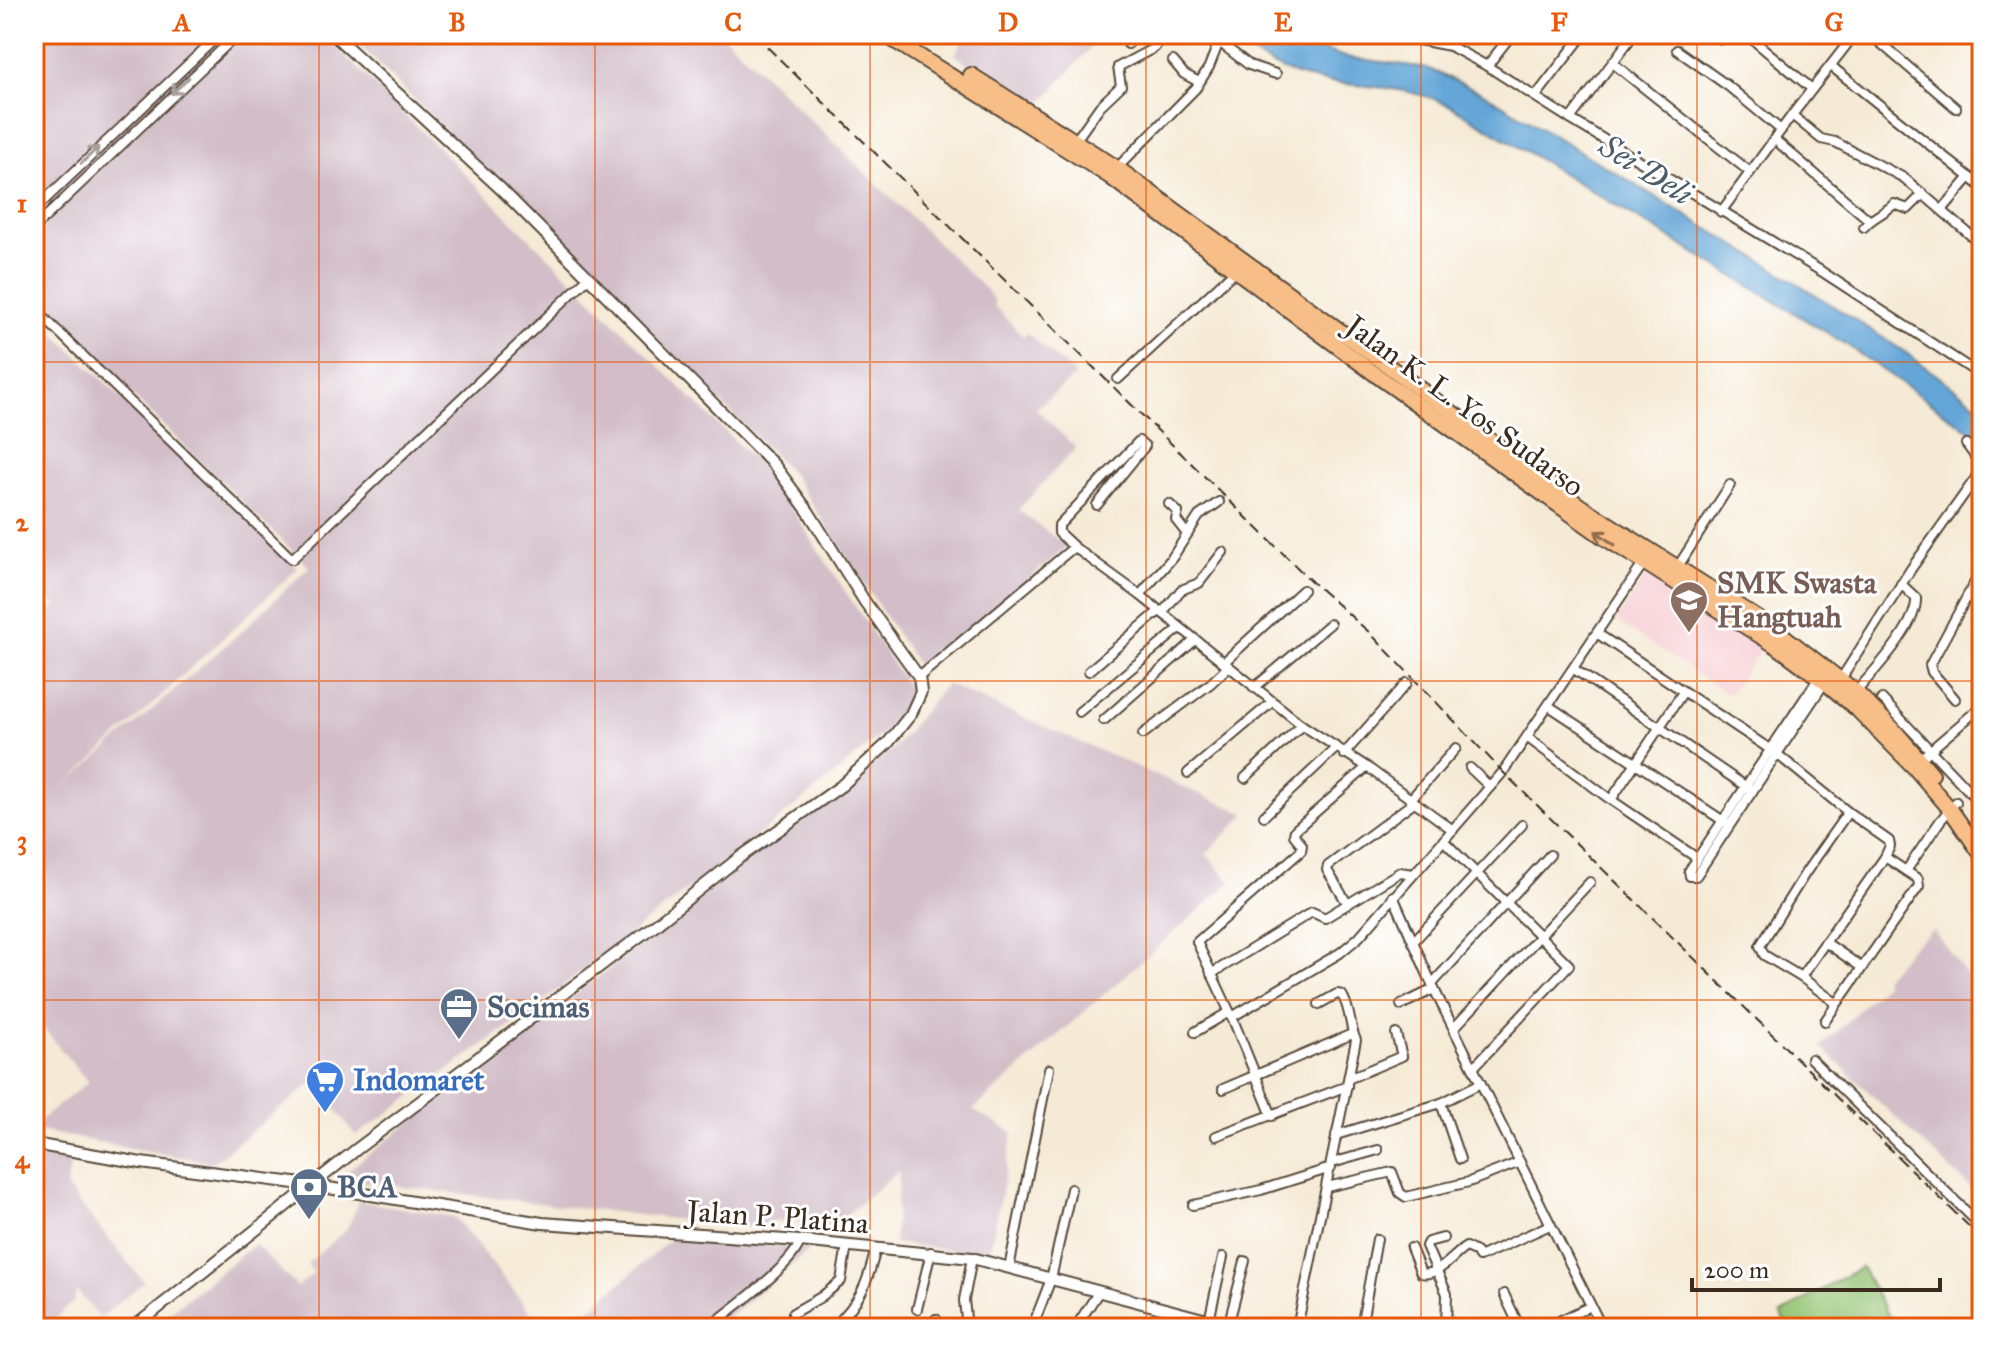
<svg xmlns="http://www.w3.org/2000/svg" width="2016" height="1362" viewBox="0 0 2016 1362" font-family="'IM FELL Great Primer',serif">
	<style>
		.built { fill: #f7cfd5 }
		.industrial { fill: #d2bdc8 }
		.green { fill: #94c473; stroke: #687748; stroke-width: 2 }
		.water { fill: #63a6d7; stroke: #4f687a; stroke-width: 2 }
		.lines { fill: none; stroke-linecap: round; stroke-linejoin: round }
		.minor-casing { stroke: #574739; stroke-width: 12 }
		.tertiary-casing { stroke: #574739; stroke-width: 14 }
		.trunk-casing { stroke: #574739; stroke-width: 18 }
		.minor { stroke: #fff; stroke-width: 8 }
		.tertiary { stroke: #fff; stroke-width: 10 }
		.trunk { stroke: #f7be87; stroke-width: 14 }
		.rail { stroke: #3b2a1e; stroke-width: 2; stroke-dasharray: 12 6; stroke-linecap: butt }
		.oneway { stroke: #a79f9a }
		.oneway2 { stroke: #906d4d }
		.grid { fill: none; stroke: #e8590c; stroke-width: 2; stroke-opacity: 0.55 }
		.labels { text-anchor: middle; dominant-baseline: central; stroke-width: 6; stroke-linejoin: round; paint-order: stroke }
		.street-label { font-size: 30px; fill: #3b2a1e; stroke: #fff }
		.education-label { font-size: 30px; font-weight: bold; fill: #785e54; stroke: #fff; text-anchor: start }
		.service-label { font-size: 30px; font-weight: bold; fill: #4e5e75; stroke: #fff; text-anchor: start }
		.shop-label { font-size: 30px; font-weight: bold; fill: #366cbe; stroke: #fff; text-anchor: start }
		.water-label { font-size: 32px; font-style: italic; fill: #4b5c68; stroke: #fff }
		.neatline { fill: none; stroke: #e8590c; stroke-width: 3 }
		.grid-label { font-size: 26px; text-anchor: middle; font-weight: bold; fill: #e8590c }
	</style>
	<rect width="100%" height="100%" fill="#fff"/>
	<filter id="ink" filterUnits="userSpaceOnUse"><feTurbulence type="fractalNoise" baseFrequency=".0125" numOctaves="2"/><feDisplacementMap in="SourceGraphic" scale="16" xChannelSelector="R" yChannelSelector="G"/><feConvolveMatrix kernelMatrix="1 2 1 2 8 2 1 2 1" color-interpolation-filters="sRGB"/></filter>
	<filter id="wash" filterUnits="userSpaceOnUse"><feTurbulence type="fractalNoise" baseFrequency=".006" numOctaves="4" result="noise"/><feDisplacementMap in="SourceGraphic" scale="32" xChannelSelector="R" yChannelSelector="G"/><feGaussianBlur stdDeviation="1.8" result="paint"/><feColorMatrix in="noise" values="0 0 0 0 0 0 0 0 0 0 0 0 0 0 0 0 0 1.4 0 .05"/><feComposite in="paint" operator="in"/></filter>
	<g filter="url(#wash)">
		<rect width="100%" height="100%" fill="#f5ead5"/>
		<path class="built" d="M1645,576L1763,647L1729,695L1616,621Z"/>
		<g class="industrial">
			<path d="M34,34H323L770,476L913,695L896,721L825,783L536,1007L356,1136L315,1081L212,1163L34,1130V1125L88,1082L34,1017V628L56,606L34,585V314L298,568L59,791L243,630L309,567L34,300Z"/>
			<path d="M348,34H722L986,290L995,302L993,305L1024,337L1027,333L1076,375L1036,409L1076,448L1018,510L1067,547L920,669L791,472Z"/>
			<path d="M965,34H1103L1035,110L955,55Z"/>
			<path d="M946,684L1246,814L1206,854L1231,882L973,1110L1013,1133L989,1255L894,1243L899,1171L834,1225L774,1220L758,1229L337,1179L894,748Z"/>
			<path d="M1933,930L1967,975L1982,959V1199L1821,1047L1885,984L1883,978L1912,946Z"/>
			<path d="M34,1152L71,1161L66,1187L144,1282L100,1318L76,1290L74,1302L44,1328H34Z"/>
			<path d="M359,1201L455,1217L543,1328H150L255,1244L297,1287L314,1273L307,1264L347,1229Z"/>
			<path d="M673,1237L810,1249L715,1328H568Z"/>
		</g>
		<path class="green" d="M1861,1267L1895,1328H1788L1781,1314Z"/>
		<path class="water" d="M1223,34H1275L1345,57L1427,68L1485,94L1783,274L1902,350L1982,408V439L1844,343L1449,105C1404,85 1369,88 1322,81C1284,75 1254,57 1223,34Z"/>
	</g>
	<g filter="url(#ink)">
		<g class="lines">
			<defs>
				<g id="minor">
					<path d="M1209,34L1249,65L1276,74"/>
					<path d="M1388,34L1450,46L1487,66L1570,119L1821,271L1982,376"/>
					<path d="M1746,34L1812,89"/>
					<path d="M1870,34L1956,108"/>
					<path d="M1974,34L1982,40"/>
					<path d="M1721,39L1730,34"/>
					<path d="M1128,44L1136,34"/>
					<path d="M1677,50L1728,86L1781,130"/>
					<path d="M1173,61L1184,74L1199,82"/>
					<path d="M1614,64L1750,172"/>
					<path d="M1487,66L1512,34"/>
					<path d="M1831,66L1982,187"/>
					<path d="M1536,96L1584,34"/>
					<path d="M1792,115L1821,139L1835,142L1904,178L1982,245"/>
					<path d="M1570,119L1634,34"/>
					<path d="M1774,139L1869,220"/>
					<path d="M1076,140L1100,106L1121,86L1118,67L1154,48L1165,34"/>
					<path d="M1115,170L1196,88L1209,67L1222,34"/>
					<path d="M34,210L220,34"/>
					<path d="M1942,210L1970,177"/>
					<path d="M1721,212L1792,115L1855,34"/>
					<path d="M1864,227C1872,217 1885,213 1894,204L1908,209L1923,194"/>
					<path d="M34,228L238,34"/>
					<path d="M34,308L292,559L588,278"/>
					<path d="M1118,379L1236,270"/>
					<path d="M1169,504L1178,512L1176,520L1187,534"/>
					<path d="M1074,547L1059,533V525L1139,441L1145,446L1097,505"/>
					<path d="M1677,568L1730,485"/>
					<path d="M1140,595L1172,558L1199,516L1219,502"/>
					<path d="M1162,613L1181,590L1199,583L1223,552"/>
					<path d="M1598,634L1777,754L1848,812L1889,841L1890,846L1885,857L1801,977"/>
					<path d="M1223,663L1303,590"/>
					<path d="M1574,669L1748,788"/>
					<path d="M1089,671L1159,611"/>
					<path d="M1821,674L1689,871L1690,876H1696L1827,679"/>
					<path d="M919,677L1074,547L1140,595L1302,725L1367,767L1453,830"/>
					<path d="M1841,679L1911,569L1975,479C1983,464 1975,456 1966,444"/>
					<path d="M1254,688L1330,624"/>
					<path d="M1856,692C1873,672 1918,625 1916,598L1901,584"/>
					<path d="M1882,699L1982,805"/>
					<path d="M1955,699L1932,672L1930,665L1982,569"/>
					<path d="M1549,706L1725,822"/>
					<path d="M1079,712L1180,628"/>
					<path d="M1975,712L1982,722"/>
					<path d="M1104,720L1195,640"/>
					<path d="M1143,734L1211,683L1228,667"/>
					<path d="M1528,738L1611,800L1697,858"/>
					<path d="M1344,754L1407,683"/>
					<path d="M1920,759L1982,706"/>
					<path d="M1470,768L1490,787"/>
					<path d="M1188,773L1272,702"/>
					<path d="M1245,778L1302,725"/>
					<path d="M1410,800L1456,748"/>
					<path d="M1611,800L1683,692"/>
					<path d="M1264,816L1336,748"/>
					<path d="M1444,841L1569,965L1474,1067"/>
					<path d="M1906,871L1940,821L1956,802"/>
					<path d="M1393,896L1434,989L1602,1328"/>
					<path d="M1347,903L1327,870L1328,866L1414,802"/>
					<path d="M1413,942L1522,825"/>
					<path d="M1825,942L1861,967"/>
					<path d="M1211,974L1312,912L1325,918L1400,872L1413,874"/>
					<path d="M1432,984L1550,855"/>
					<path d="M1836,1003L1801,977L1764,955L1760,946L1806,872L1848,812"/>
					<path d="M1401,1005L1434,989"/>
					<path d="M1232,1017L1340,953L1359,937L1503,772L1643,564"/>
					<path d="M1825,1021L1919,886L1918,879L1885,857"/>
					<path d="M1454,1028L1590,882"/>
					<path d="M1195,1032L1229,1012"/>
					<path d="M1811,1059L1982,1227"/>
					<path d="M1350,1078L1402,1056L1396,1034"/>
					<path d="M1223,1089L1352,1034"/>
					<path d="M1441,1103L1460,1159"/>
					<path d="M1272,1116L1232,1017L1197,942L1301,851L1302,845L1294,835L1295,830L1367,767"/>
					<path d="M1336,1135L1441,1103L1481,1083"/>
					<path d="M1216,1136L1347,1086"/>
					<path d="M1332,1163L1378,1150"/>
					<path d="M1327,1187L1392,1172L1400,1193L1406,1197L1469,1182L1520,1162"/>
					<path d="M1193,1205L1261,1190L1331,1168"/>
					<path d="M1443,1238L1428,1242L1426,1246L1447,1294L1446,1328"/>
					<path d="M1411,1248L1421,1273C1438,1277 1452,1256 1466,1247L1476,1252L1479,1257L1550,1225"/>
					<path d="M1009,1268L1049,1069"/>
					<path d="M1504,1294L1520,1328"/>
					<path d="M917,1309L931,1252"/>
					<path d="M793,1313L821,1297L841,1281L847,1245"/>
					<path d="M1209,1321L1223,1257"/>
					<path d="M1228,1326L1245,1261"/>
					<path d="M708,1328C730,1310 794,1265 800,1241"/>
					<path d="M833,1328C861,1300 867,1286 876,1248"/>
					<path d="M935,1328L936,1319"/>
					<path d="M967,1328L964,1300L972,1258"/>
					<path d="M1032,1328L1051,1279L1071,1189"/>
					<path d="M1075,1328L1098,1293"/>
					<path d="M1167,1328L1182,1314"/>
					<path d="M1297,1328L1356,1040C1349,1027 1351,1009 1342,995L1337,994L1319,1004"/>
					<path d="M1361,1328L1377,1239"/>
					<path d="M1544,1328L1591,1306"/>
				</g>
				<g id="tertiary">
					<path d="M34,1144L141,1163L310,1185L542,1223L800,1241L972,1258L1237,1328"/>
					<path d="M133,1328L357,1149L652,927L739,858L841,786L888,743L911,714L921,692L919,677L865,602L808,511L775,466L501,189L333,34"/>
				</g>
				<g id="trunk">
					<path d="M884,34L1109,176L1379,377L1602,536L1778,647L1825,682L1857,709L1913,766L1950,809L1982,855"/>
					<path d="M971,75L1117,168L1580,506L1776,630L1856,692L1893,729L1932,774"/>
				</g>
			</defs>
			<use href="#minor" class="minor-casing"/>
			<use href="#tertiary" class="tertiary-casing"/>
			<use href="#trunk" class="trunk-casing"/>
			<use href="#minor" class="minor"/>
			<use href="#tertiary" class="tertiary"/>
			<use href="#trunk" class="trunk"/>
			<path class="rail" d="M754,34L1313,583L1369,632L1503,772L1982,1239"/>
		</g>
		<defs><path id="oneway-shaft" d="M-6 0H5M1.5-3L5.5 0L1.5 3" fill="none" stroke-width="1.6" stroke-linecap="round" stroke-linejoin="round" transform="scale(2)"/></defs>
		<g class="oneway">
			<use href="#oneway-shaft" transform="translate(180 86) rotate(137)"/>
			<use href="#oneway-shaft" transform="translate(90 155) rotate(-44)"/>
		</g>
		<use class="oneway2" href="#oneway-shaft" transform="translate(1605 538) rotate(-145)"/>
	</g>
	<path class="grid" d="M319,34V1328M595,34V1328M870,34V1328M1146,34V1328M1421,34V1328M1697,34V1328M34,362H1982M34,681H1982M34,1000H1982"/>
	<defs>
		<symbol id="school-pin" viewBox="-11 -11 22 30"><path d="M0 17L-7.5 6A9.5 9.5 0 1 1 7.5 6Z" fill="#8d6e63" stroke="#fff"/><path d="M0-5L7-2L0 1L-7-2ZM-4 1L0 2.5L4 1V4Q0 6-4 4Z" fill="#fff"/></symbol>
		<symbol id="office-pin" viewBox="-11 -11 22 30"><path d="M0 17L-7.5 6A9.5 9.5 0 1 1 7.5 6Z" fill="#5c6f8a" stroke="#fff"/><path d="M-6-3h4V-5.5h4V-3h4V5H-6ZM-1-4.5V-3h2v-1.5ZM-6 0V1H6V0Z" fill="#fff"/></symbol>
		<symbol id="supermarket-pin" viewBox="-11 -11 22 30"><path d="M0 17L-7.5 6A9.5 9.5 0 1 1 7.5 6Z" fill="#3f7fe0" stroke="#fff"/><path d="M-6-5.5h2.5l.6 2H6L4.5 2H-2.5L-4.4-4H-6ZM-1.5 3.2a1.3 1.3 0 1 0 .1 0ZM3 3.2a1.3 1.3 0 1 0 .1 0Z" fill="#fff"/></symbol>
		<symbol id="bank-pin" viewBox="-11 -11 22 30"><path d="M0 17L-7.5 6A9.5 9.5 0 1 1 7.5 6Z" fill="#5c6f8a" stroke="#fff"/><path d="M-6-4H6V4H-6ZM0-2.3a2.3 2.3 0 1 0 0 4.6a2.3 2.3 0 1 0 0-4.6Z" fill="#fff"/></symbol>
	</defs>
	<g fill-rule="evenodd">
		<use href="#school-pin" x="1667" y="578" width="44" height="60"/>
		<use href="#office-pin" x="437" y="985" width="44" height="60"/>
		<use href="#supermarket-pin" x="303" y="1058" width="44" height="60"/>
		<use href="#bank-pin" x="287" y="1165" width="44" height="60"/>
	</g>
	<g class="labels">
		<g class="street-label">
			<text transform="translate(1465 406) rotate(36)">Jalan K. L. Yos Sudarso</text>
			<text transform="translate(778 1217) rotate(4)">Jalan P. Platina</text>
		</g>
		<g class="education-label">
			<text x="1717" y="583">SMK Swasta<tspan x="1717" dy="34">Hangtuah</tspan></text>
		</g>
		<g class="service-label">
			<text x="487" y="1007">Socimas</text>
			<text x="337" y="1187">BCA</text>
		</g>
		<g class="shop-label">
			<text x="353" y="1080">Indomaret</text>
		</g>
		<g class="water-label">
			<text transform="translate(1646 170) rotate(32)">Sei Deli</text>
		</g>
	</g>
	<rect width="2016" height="1362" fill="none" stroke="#fff" stroke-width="88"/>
	<path d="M1692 1278v12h248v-12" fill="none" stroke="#3b2a1e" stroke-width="4"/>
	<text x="1704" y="1278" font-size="24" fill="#3b2a1e" stroke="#ffffff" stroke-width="6" paint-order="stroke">200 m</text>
	<rect x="44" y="44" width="1928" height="1274" class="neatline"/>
	<g class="grid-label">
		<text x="182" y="31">A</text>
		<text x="457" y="31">B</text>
		<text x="733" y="31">C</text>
		<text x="1008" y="31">D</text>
		<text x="1283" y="31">E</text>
		<text x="1559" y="31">F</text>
		<text x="1834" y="31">G</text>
		<text x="22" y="212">1</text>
		<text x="22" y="531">2</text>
		<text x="22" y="849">3</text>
		<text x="22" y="1168">4</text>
	</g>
</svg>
